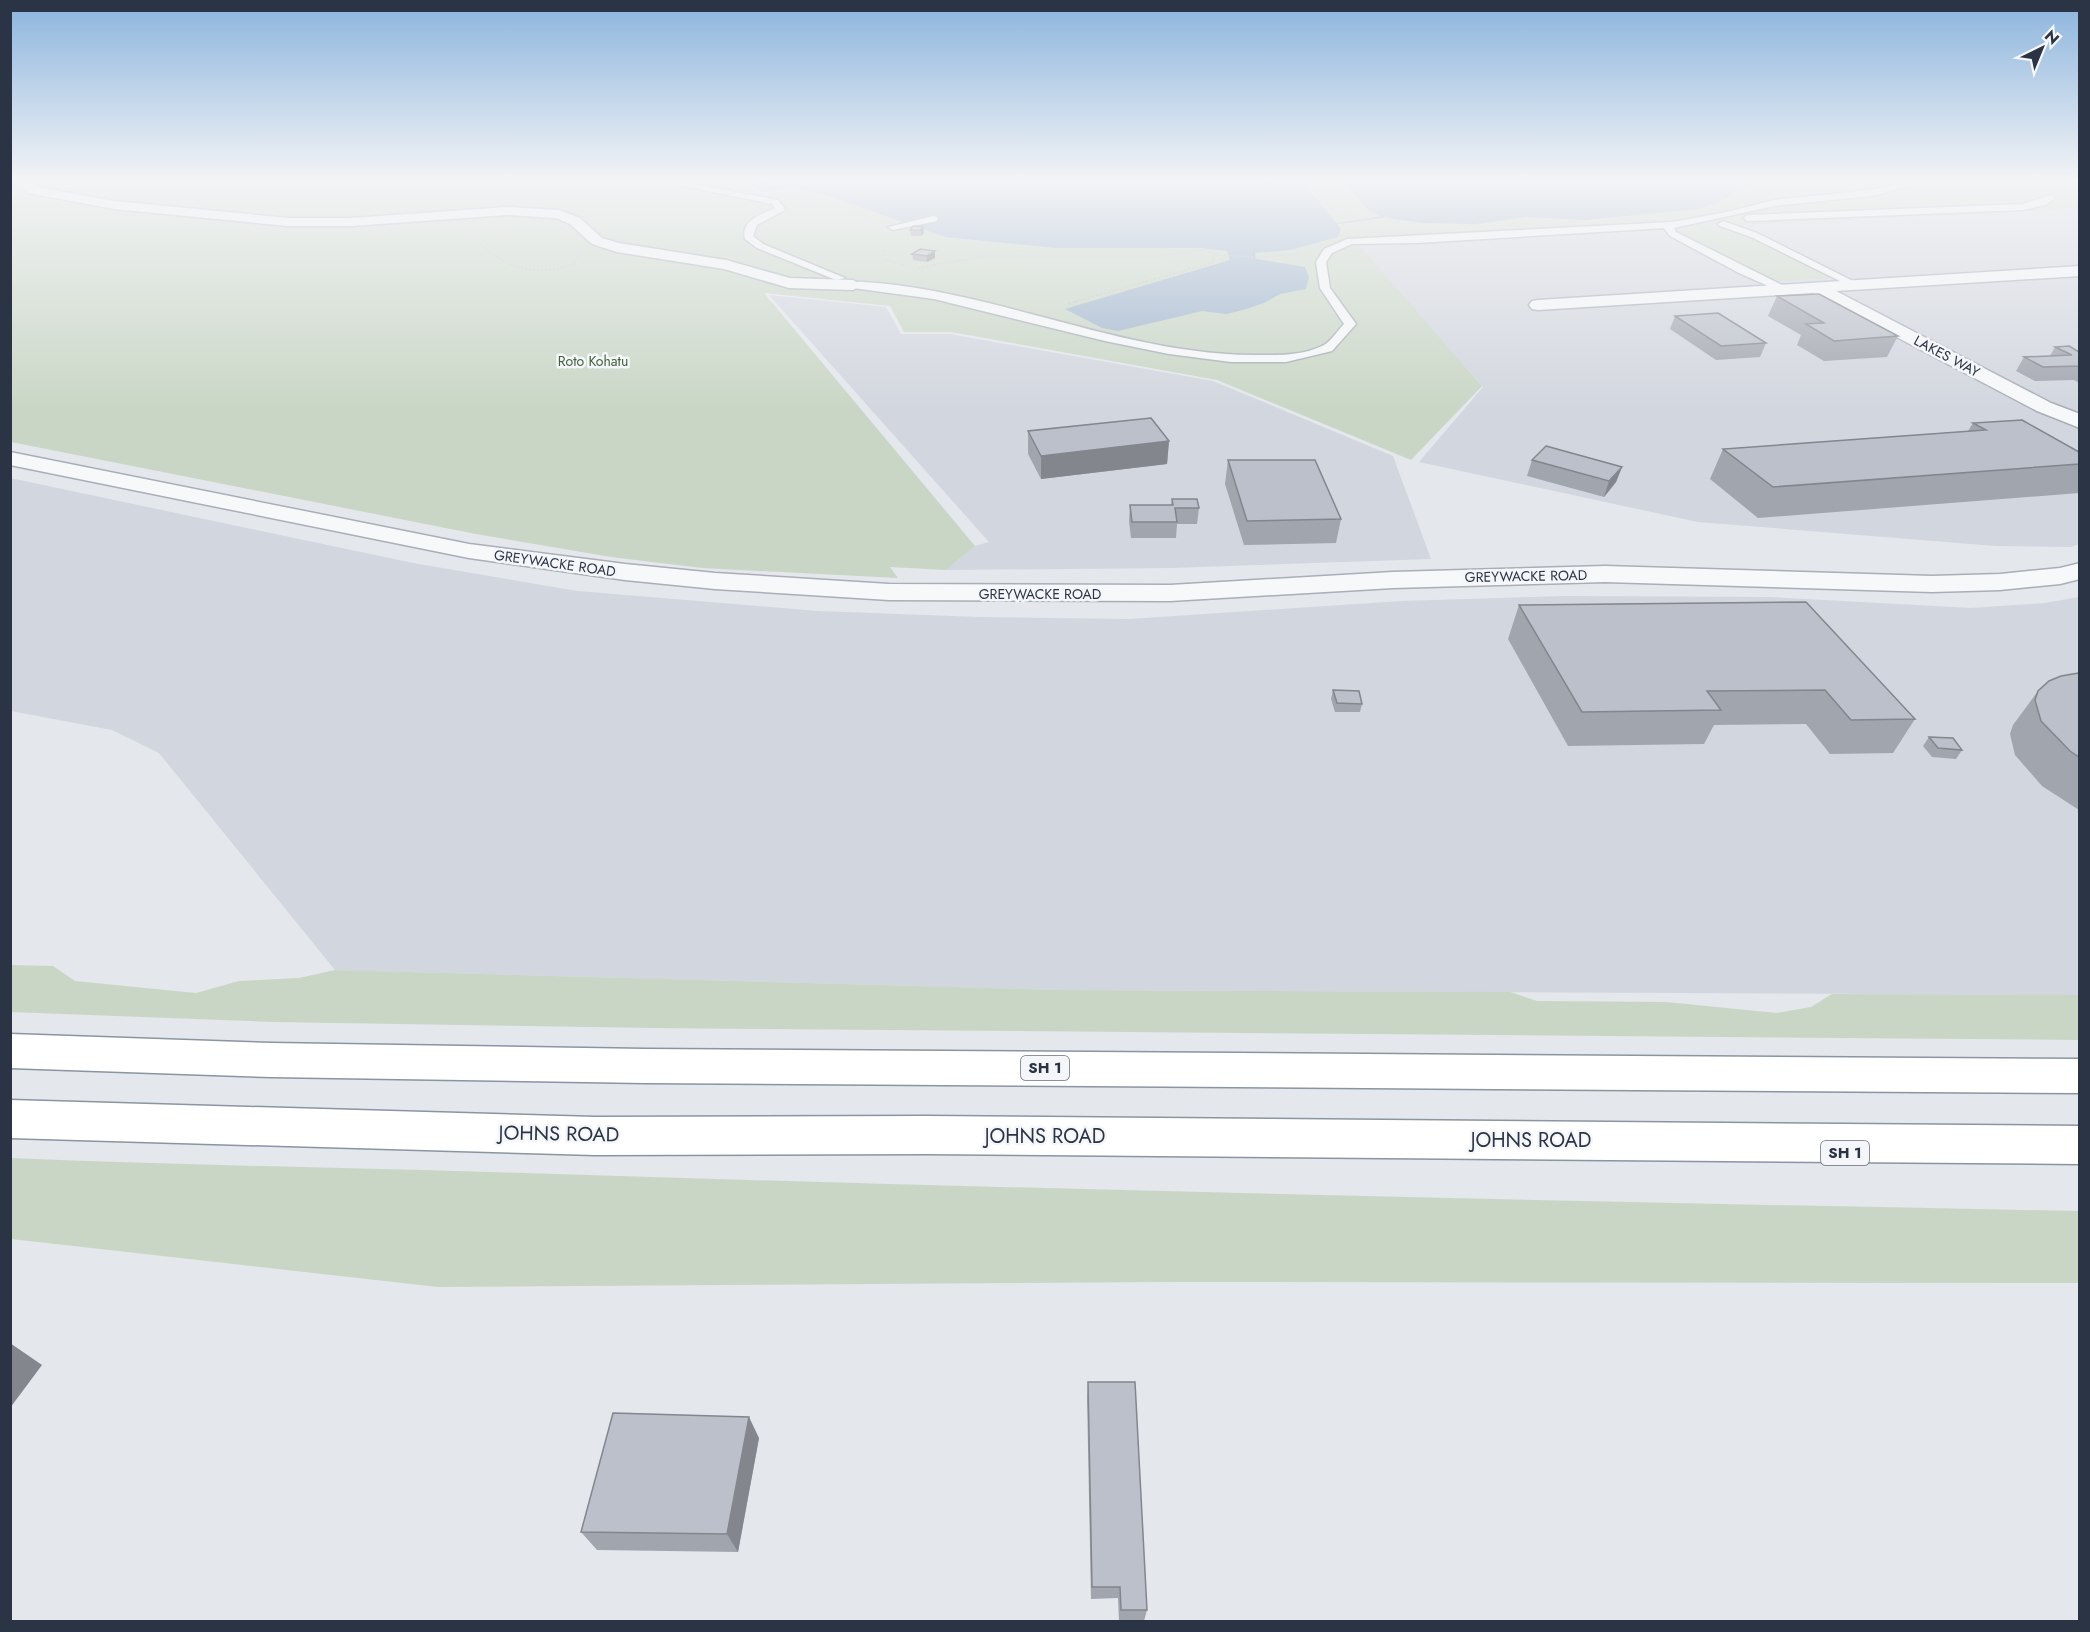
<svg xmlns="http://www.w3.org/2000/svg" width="2090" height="1632" viewBox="0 0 2090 1632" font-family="Jost,sans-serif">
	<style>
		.built { fill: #d2d6de }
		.green { fill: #c9d6c5 }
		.water { fill: #9fb4cc }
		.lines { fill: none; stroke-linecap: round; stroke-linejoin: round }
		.stream { fill: #9fb4cc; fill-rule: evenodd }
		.service-casing { stroke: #a9aeb7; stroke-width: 3 }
		.minor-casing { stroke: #a9aeb7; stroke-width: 3 }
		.tertiary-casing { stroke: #a9aeb7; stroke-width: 3 }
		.trunk-casing { stroke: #8b94a3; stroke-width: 3 }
		.path-far1 { stroke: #c2c5cb; stroke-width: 1.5; stroke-dasharray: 2 2; stroke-linecap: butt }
		.path { stroke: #c2c5cb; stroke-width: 2; stroke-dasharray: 3 3; stroke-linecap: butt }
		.service { fill: #f7f8fa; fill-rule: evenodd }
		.minor { fill: #f7f8fa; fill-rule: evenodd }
		.tertiary { fill: #f7f8fa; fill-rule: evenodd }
		.trunk { fill: #fff; fill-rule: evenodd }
		.wall { fill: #a1a5ae }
		.shaded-wall { fill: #83868d }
		.building { fill: #bbc0ca; stroke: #83868d; stroke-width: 1.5 }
		.labels { text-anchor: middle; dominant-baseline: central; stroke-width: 5; stroke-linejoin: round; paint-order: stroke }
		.far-street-label { font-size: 14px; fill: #2b3445; stroke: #f4f6f9 }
		.far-park-label { font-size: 14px; fill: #3f6138; stroke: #f4f6f9 }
		.shield { fill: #f4f6f9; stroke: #676e7b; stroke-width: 1.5 }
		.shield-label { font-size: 15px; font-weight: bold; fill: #2b3445 }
		.near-street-label { font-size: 20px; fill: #2b3445; stroke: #f4f6f9 }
	</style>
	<rect width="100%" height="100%" fill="#e4e7ec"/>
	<g class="built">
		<path d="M2079,209V544L2071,547L1996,546L1698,522L1419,462L1483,387L1357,244L1658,229L1754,282L1741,225Z"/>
		<path d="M769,295L886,307L901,334H950L1213,381L1393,456L1431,559L1171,568L946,570L975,546L989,542Z"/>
		<path d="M10,478L413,563L577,591L818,611L979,617L1129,619L1401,601L1564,596L1770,597L1971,608L2045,603L2079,597V995L1061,990L335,970L159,753L112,730L11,711Z"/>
	</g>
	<g class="green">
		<path d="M10,181H2079L2080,209L1743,225L1846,277L1753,282L1658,229L1358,244L1482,386L1411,460L1217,380L951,332H904L890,306L764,293L975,546L946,570L890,567L898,578L702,568L611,557L476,534L11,442Z"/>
		<path d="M11,965L53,966L75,981L196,993L239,981L299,978L335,970L1061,990L1510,992L1537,1001L1666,1002L1777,1013L1811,1007L1832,994L2079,995L2080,1040L655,1028L273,1022L11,1012Z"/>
		<path d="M11,1158C170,1165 329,1167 489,1172C1019,1189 1549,1201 2079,1211V1283L1171,1282L438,1287L11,1239Z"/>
	</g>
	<g class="water">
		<path d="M743,181H1302L1341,229L1338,237L1290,250L1255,253L1256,259L1305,267L1309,277L1306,289L1280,294L1264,303L1243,310L1226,314L1202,311L1118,331L1102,328L1065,309L1230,260L1227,251L1201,248H1055L945,237L829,196L795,188L763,192Z"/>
		<path d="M1343,181H1777L1748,185L1717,203L1698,209L1585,220L1526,217L1476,224L1422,223L1382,217L1368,210Z"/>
	</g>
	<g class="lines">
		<path class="stream" d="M1382,216L1384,218L1338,224L1336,223Z"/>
		<defs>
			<g id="service">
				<path d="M659,181H678L778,200L785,209L783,211L757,225L753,236L763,244L845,278L836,280L757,248L745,239C740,221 761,214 775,208L772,204Z"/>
				<path d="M1913,181H1930L1871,196L1774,206L1674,228L1676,232L1788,288L1789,290L1784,293L1739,273L1670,236L1664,228L1417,243L1352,244L1332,253L1326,262L1330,288L1356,324L1332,351L1286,362H1231L1169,354L1105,341L934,299L853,288L848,285C855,279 869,283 878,283C1006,295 1125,354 1254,355C1277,355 1301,356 1322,346C1330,343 1338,330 1344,324L1320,288L1316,262L1324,249L1347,239L1672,222L1727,212L1774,200L1871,190Z"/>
				<path d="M2051,195L2055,198L2045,205L2023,210L1748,221L1743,218L1748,215L2023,204Z"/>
				<path d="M934,216L937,217V221L893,230L888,227Z"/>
				<path d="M1723,221L1757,233L1861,285L1860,287H1852L1751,237L1720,226L1718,224Z"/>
			</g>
			<g id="minor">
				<path d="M25,181H39L37,187L114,201L288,218H351L507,207L559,210L580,218L602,238L619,243L726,260L790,278L853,280L861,285L853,290L789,288L724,269L617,252L592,244L570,224L556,218L507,215L351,226H288L114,209L28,193L22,187Z"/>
				<path d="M2080,266V276L1836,291L2051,403L2080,414V428L2037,411L1813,293L1538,310L1532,309L1529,305L1532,301L1538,300Z"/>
			</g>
			<path id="tertiary" d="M10,452L469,544L625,564L715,573L889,584L1170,585L1393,572L1605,566L1932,576L2000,574L2060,568L2080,563V579L2060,584L2000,590L1932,592L1605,582L1393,588L1170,601L889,600L715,589L625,580L469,558L10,465Z"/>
			<g id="trunk">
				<path d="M10,1034L271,1043L645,1049L2080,1059V1093L645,1083L271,1077L10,1068Z"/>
				<path d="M10,1100L595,1117L926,1116L2080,1126V1164L926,1154L595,1155L10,1138Z"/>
			</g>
		</defs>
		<use href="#service" class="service-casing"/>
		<use href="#minor" class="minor-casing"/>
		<use href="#tertiary" class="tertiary-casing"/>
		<use href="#trunk" class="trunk-casing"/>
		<g class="path-far1">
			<path d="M1326,181L1334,195L1357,221"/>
			<path d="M506,187L518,181"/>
			<path d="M799,204L817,203L873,219"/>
			<path d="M471,236C505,266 528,279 574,264L578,256"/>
			<path d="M883,246L884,259L907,266"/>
			<path d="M918,268L985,256H1161L1196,250L1207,251L1214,255L1262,257L1301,254"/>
			<path d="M1073,302L1212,263L1214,255"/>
		</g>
		<path class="path" d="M1068,304L1079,301"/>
		<use href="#service" class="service"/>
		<use href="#minor" class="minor"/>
		<use href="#tertiary" class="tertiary"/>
		<use href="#trunk" class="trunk"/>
	</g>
	<g class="wall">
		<path d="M923,227L924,233L921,236H911L910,230Z"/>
		<path d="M935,251V258L927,262L913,260L912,254Z"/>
		<path d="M1777,296L1898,336L1887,357L1824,361L1797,345L1801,335L1768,316Z"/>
		<path d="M1675,316L1766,343L1760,357L1716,360L1670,329Z"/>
		<path d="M2055,347L2079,352V383L2074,380L2035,381L2016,371L2024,357L2050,356Z"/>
		<path d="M1973,423L2079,452V493L1758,518L1710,479L1723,449L1968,431Z"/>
		<path d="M1028,431L1169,441L1167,464L1041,479L1028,454Z"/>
		<path d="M1228,460L1341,519L1336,543L1244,545L1225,484Z"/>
		<path d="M1532,460L1622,467L1616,482L1604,497L1527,476Z"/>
		<path d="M1172,499L1199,508L1197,524H1177L1176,538H1131L1129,521L1130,505H1171Z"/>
		<path d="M1670,603L1915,719L1893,753L1830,754L1806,724L1714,725L1704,744L1568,746L1508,639L1519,605Z"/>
		<path d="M2079,673V810L2042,786L2015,755L2010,734L2013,725L2038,691Z"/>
		<path d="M1333,690L1362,704L1360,712H1335L1331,699Z"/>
		<path d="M1929,737L1962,750L1956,759L1932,757L1923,746Z"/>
		<path d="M1088,1382L1147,1610L1144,1621H1119L1118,1598L1091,1599L1087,1397Z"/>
		<path d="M759,1438L738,1552L597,1550L581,1532Z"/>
	</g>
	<g class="shaded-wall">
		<path d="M923,227L924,233L921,236V230Z"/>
		<path d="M935,251V258L927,262V256Z"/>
		<path d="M1169,441L1167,464L1041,479V456Z"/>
		<path d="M1622,467L1616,482L1604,497L1609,481Z"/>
		<path d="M10,1343L42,1365L10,1408Z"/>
		<path d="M749,1417L759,1438L738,1552L727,1534Z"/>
	</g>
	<g class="building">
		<path d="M913,226L923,227L921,230H910Z"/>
		<path d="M920,249L935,251L927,256L912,254Z"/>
		<path d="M1819,294L1898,336L1834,341L1806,324L1824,323L1777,296Z"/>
		<path d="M1718,313L1766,343L1721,346L1675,316Z"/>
		<path d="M2069,346L2079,352V366L2043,367L2024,357L2072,355L2055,347Z"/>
		<path d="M1151,418L1169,441L1041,456L1028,431Z"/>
		<path d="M2022,420L2079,452V464L1773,487L1723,449L1986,430L1973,423Z"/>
		<path d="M1546,446L1622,467L1609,481L1532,460Z"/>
		<path d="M1228,460H1315L1341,519L1247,521Z"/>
		<path d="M1172,499H1197L1199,508H1175L1177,522H1132L1130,505H1173Z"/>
		<path d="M1806,602L1915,719L1851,720L1825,690L1707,691L1721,710L1582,712L1519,605Z"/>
		<path d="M2079,673V757L2070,751L2041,721L2035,700L2038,691L2049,681L2061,676Z"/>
		<path d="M1333,690L1359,691L1362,704L1337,703Z"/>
		<path d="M1929,737L1953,738L1962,750L1938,748Z"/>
		<path d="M1088,1382H1135L1147,1610H1121L1120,1587H1092Z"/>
		<path d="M613,1413L749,1417L727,1534L581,1532Z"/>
	</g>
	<linearGradient id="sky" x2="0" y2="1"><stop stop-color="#8bb4dd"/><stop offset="0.44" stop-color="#f3f4f6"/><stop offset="1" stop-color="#f3f4f6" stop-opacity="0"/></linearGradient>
	<rect width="2090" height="410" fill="url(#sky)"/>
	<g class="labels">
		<g class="far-street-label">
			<text transform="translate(1947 356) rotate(28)">LAKES WAY</text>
			<text transform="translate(555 563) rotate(8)">GREYWACKE ROAD</text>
			<text transform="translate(1526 576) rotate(-1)">GREYWACKE ROAD</text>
			<text x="1040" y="594">GREYWACKE ROAD</text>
		</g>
		<g class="far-park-label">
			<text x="593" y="361">Roto Kohatu</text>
		</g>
		<g class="shield">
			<rect x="1021" y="1056" width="48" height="24" rx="4.5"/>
			<rect x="1821" y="1141" width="48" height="24" rx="4.5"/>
		</g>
		<g class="shield-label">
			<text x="1045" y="1068">SH 1</text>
			<text x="1845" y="1153">SH 1</text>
		</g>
		<g class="near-street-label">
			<text transform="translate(559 1134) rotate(1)">JOHNS ROAD</text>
			<text x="1045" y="1136">JOHNS ROAD</text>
			<text x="1531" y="1140">JOHNS ROAD</text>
		</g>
	</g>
	<rect width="2090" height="1632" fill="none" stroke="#2b3445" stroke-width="24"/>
	<g transform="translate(2042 48) rotate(43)" stroke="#f4f6f9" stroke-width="4.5" paint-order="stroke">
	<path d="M0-4.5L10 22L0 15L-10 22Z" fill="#2b3445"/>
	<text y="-9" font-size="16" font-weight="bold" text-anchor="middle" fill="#2b3445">N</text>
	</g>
</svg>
